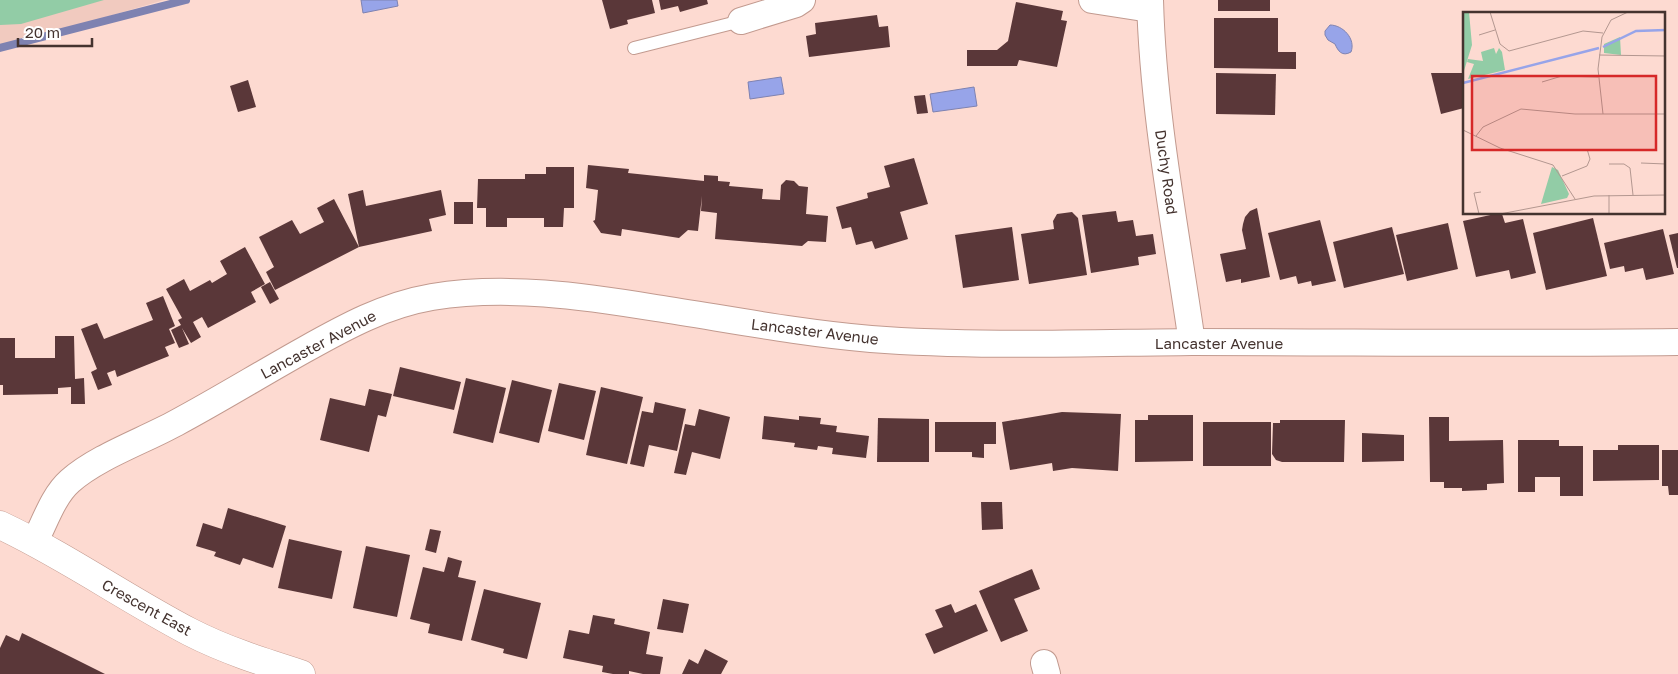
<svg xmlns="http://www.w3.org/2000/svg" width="1678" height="674" viewBox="0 0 1678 674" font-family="'Golos Text',sans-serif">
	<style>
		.built { fill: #f1cabf }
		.green { fill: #92cca6 }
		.water { fill: #97a4e9; stroke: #7e82b1 }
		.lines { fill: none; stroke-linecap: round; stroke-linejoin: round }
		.stream { stroke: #7e82b1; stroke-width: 8 }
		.building { fill: #5a3739 }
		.service-casing { stroke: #c29a8f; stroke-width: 14 }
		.minor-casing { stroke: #c29a8f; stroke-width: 28 }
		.tertiary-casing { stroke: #c29a8f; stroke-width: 29 }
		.service { stroke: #fff; stroke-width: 12 }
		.minor { stroke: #fff; stroke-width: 26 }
		.tertiary { stroke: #fff; stroke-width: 28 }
		.labels { text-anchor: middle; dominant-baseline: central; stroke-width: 5; stroke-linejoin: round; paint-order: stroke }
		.street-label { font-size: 15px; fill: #44332f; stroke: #fff }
		.inset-river { fill: none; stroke: #97a4e9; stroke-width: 2.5 }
		.inset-road { fill: none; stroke: #b39790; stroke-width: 1 }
		.view { fill: #d62828; fill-opacity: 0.15; stroke: #d62828; stroke-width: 2.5 }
		.inset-edge { fill: none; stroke: #44332f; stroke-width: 2.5 }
	</style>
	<rect width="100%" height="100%" fill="#fddad1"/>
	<path class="built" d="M0,0H164L0,48Z"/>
	<path class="green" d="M0,0H104L21,24L0,25Z"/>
	<g class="water">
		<path d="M361,0H397L398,6L363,13Z"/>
		<path d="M1330,25C1343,25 1356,39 1351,52C1342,57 1338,51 1335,44L1328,40L1325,35V31Z"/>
		<path d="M781,77L784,94L750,99L748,82Z"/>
		<path d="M974,87L977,106L933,112L930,94Z"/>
	</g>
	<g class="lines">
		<path class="stream" d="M0,48L186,0"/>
	</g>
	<g class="building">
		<path d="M602,0H652L655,13L627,20L628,24L610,29Z"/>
		<path d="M659,0H707L708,4L680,12L678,6L661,10Z"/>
		<rect x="1218" y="0" width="52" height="11"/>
		<path d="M1016,2L1063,11L1061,20L1067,21L1057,67L1019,60L1017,66H967V50H997L1008,41Z"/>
		<path d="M877,15L879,27L888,26L890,47L809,57L806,36L816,34L815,23Z"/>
		<path d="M1214,18H1278V52H1296V69L1214,68Z"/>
		<path d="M1216,73L1276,74L1275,115L1216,114Z"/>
		<path d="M1431,73H1464V108L1441,114Z"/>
		<path d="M248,80L256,107L238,112L230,86Z"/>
		<path d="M925,95L928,113L917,114L914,96Z"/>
		<path d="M914,158L928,204L900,212L908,239L875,249L872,241L856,245L851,227L842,229L836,207L868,198L867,193L890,187L884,166Z"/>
		<path d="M588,165L629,169L628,173L704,181V175L718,176V181L730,182L729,186L763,189L762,199L780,200L781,185L786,180L794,181L799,186L808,187L806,214L828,216L826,242L808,241L802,246L715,239L717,213L701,211L702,196L698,231L688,230L679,238L622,229L621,236L601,233L593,221L595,220L598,190L586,188Z"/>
		<path d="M546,167H574V208H564L563,227H544V218H507V227H486V208H477L478,179H525V174H546Z"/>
		<path d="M363,190L366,206L441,190L446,215L429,219L432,231L359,247L348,194Z"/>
		<path d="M334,199L359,247L275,290L266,272L274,267L259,237L292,220L300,234L324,222L317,208Z"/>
		<rect x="454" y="202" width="19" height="22"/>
		<path d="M1257,208L1270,277L1241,283V279L1226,282L1220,254L1246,249L1242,230L1243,224L1245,217L1250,211Z"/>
		<path d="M1116,211L1118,222L1133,220L1136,236L1153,234L1156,254L1138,257L1139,265L1091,273L1082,215Z"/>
		<path d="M1072,212L1078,218L1087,275L1029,284L1021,234L1054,229L1053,221L1057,214Z"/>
		<path d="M1495,214H1502L1505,223L1523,219L1536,273L1511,279L1509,270L1476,277L1463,221Z"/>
		<path d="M1593,218L1607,276L1546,290L1533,233Z"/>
		<path d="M1320,220L1336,281L1312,286L1311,281L1298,284L1296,276L1280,280L1268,233Z"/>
		<path d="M1448,223L1458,269L1407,281L1396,235Z"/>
		<path d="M1012,227L1019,280L963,288L955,235Z"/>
		<path d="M1392,227L1404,274L1344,288L1333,242Z"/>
		<path d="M1663,229L1674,274L1646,280L1643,268L1625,272L1624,266L1610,269L1604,243Z"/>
		<path d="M1678,233V268H1677L1669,235Z"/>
		<path d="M245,247L265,284L251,292L256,302L208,328L202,317L193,322L201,337L191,343L182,328L189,344L179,348L171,330L181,325L178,320L182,318L166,289L184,279L190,291L210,280L212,283L227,274L220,261Z"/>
		<path d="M270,282L279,299L270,304L261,287Z"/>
		<path d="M163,296L175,326L169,329L175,343L165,347L169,356L117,377L115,370L107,373L112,385L98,390L91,372L97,369L81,329L97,323L104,339L153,320L146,303Z"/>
		<path d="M55,336H74L75,379L84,378L85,404H71V387L58,388V394L3,395V385H0V338H15V358H55Z"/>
		<path d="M400,367L461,382L454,410L393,396Z"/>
		<path d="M466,378L506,388L493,443L453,433Z"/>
		<path d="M512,380L552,390L539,443L499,433Z"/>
		<path d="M559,383L596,391L584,440L548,431Z"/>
		<path d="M601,387L643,397L627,464L586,455Z"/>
		<path d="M369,389L392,394L386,417L378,415L369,452L320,440L330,398L365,406Z"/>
		<path d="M655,402L686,409L677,451L649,445L644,467L630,464L642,411L653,413Z"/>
		<path d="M699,409L730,417L720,459L692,452L686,475L674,473L685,424L695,426Z"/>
		<path d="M1062,412L1121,414L1118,471L1072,468L1053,471L1052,463L1010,470L1002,422Z"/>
		<path d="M1148,415H1193V461L1135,462V420H1148Z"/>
		<path d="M764,416L799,420V416L821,418L820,424L837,426L836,432L869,436L866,458L832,454L833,448L818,446L817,450L794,447L795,443L762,439Z"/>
		<path d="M1429,417H1449V441L1503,440L1504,483L1487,484V490L1462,491V488H1444V482H1430Z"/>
		<path d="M878,418L929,419V462H877Z"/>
		<path d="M1280,420H1345L1344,462H1282L1276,460L1272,454L1273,423H1280Z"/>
		<path d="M935,422H996V444H984V458L972,457V452H935Z"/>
		<rect x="1203" y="422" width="68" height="44"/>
		<path d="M1362,433L1404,435V461L1362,462Z"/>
		<path d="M1518,440H1559V446H1583V496H1560V477H1535V492H1518Z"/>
		<path d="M1618,445H1659V480L1593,481V450H1618Z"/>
		<path d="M1662,450H1678V495H1669L1668,486H1662Z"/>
		<path d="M981,502H1002L1003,529L982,530Z"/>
		<path d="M228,508L286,526L273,568L243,558L240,565L214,556L216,552L196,546L203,523L222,529Z"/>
		<path d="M430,529L441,531L436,553L425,550Z"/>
		<path d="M289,539L342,551L332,599L278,588Z"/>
		<path d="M366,546L410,555L397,617L353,608Z"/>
		<path d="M448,557L462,561L458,577L476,581L462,641L428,633L430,624L410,619L423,567L444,572Z"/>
		<path d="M1032,569L1040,589L1014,599L1028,631L1001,642L979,591Z"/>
		<path d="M484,589L541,603L527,659L503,653L504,649L471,640Z"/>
		<path d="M663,599L689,604L683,633L657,629Z"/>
		<path d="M951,604L955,613L976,604L988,631L934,654L925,634L943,627L935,610Z"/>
		<path d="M593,615L615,619L614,624L650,632L646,654L663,657L660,674H643L629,671V674H613L602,672L603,666L563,658L569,630L589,634Z"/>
		<path d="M22,633L65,654L105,674H0V648L6,635L19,641Z"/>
		<path d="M705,649L728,661L721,674H682L689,659L698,664Z"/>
	</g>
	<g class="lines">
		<defs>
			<path id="service" d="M634,48L741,21"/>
			<g id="minor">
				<path d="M1092,0L1150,9"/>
				<path d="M1150,0C1153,111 1174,220 1190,329V342"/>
				<path d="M741,21L796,4L802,0"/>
				<path d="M35,541C45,522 53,496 70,481C97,457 143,441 176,423C219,400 261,374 304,350C345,327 385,305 432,297C506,285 583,296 656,308C728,319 799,333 871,339C978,347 1085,343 1192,342C1354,342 1516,344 1678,342"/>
				<path d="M1044,663L1047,674"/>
			</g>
			<path id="tertiary" d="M0,525C66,556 125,598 190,632C225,650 263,662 301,674"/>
		</defs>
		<use href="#service" class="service-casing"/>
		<use href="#minor" class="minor-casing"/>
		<use href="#tertiary" class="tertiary-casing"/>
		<use href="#service" class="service"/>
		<use href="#minor" class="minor"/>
		<use href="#tertiary" class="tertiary"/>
	</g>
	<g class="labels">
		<g class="street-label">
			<text transform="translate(1167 172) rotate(82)">Duchy Road</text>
			<text transform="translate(815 331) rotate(7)">Lancaster Avenue</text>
			<text x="1219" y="343">Lancaster Avenue</text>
			<text transform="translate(318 344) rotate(-28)">Lancaster Avenue</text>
			<text transform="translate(147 607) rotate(29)">Crescent East</text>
		</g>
	</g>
	<g transform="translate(1463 12)">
		<rect width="202" height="202" fill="#fddad1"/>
		<path d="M0,0H6L9,33L0,62ZM157,25L158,43L141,41V32ZM31,36L33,42L36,36L39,40L42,58L5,67L11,52L4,50L5,47L20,49L18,40ZM89,155L95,158L106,182L104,186L78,192Z" fill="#92cca6"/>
		<path class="inset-river" d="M140,35L173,19L203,18M0,71L136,36"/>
		<path class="inset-road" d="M27,0L37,32L46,39L120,19L140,21M187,0L203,1M16,23L32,18M136,43L203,44M79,70L99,64L135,65M140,102L135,57L139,25L148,8L165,0M0,118L37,136L90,153L112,187M13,124L20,115L58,97L112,102H203M178,151L203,152M146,152H161L167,156L170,183M99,164L124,154L127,147L124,137M146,183V202M16,202L11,181L18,180M37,202L131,184L203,183"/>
		<path class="view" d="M9,64H193V138H9Z"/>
		<rect width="202" height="202" class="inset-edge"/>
	</g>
	<path d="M18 38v8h74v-8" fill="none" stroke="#44332f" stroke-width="2.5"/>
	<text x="25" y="38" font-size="15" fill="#44332f" stroke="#ffffff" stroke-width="4" paint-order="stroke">20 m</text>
</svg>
